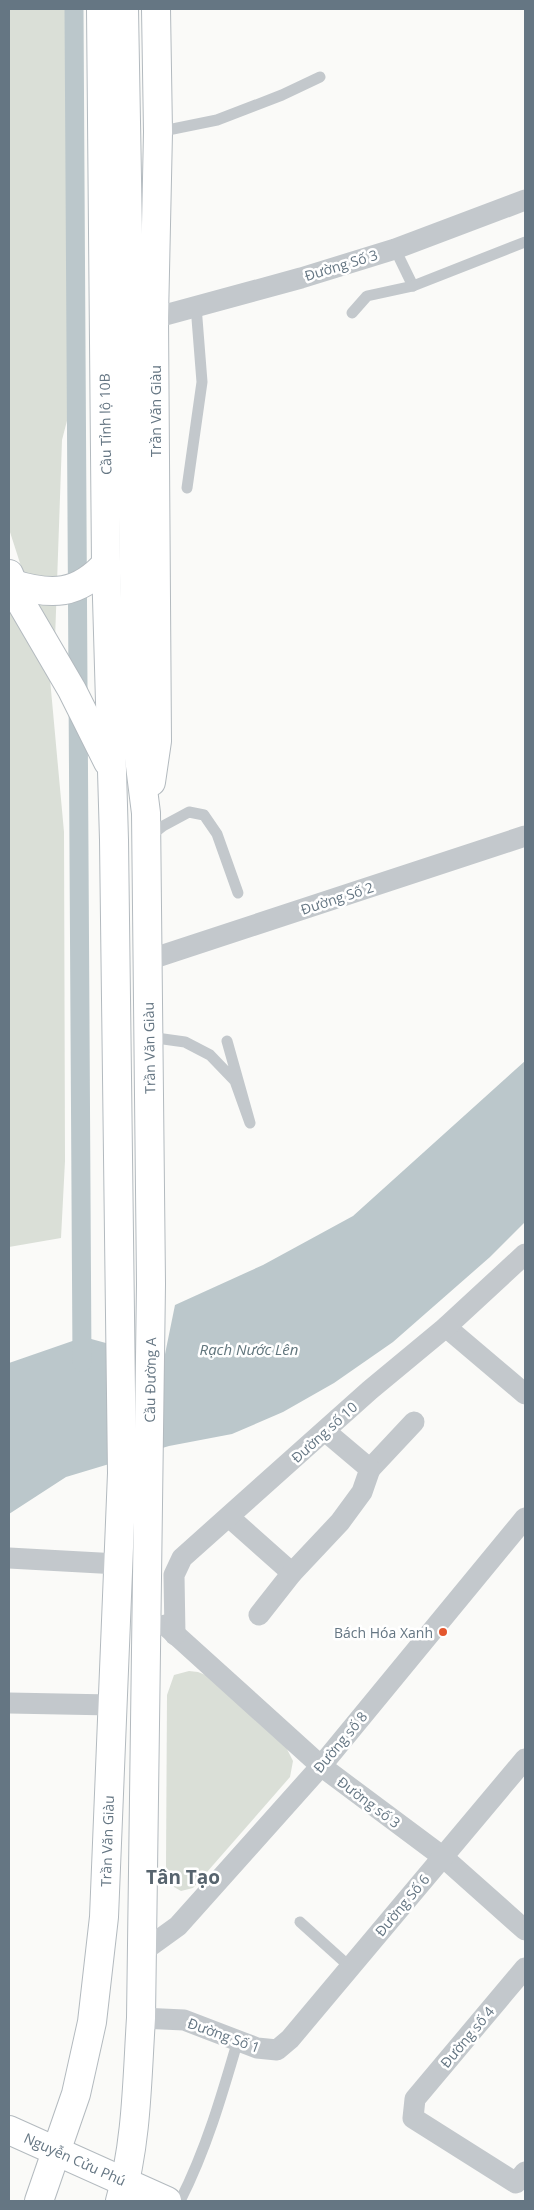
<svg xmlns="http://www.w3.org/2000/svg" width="534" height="2210" viewBox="0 0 534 2210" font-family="'Open Sans',sans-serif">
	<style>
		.green { fill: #dadfd7 }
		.water { fill: #bbc7cb }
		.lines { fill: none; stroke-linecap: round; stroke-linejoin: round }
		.canal { stroke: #bbc7cb; stroke-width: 19 }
		.secondary-casing { stroke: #b3babf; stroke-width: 30 }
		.lane { stroke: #c3c8cc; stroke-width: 11 }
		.street { stroke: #c3c8cc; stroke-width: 21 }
		.secondary { stroke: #fff; stroke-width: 28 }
		.poi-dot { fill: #e4572e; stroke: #fff; stroke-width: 2 }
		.labels { text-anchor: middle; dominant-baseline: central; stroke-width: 5; stroke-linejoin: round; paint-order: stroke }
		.street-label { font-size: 14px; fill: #657683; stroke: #fff }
		.poi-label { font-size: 14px; fill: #657683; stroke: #fff; text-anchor: end }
		.water-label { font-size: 15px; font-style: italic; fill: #60757c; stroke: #fff }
		.district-label { font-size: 19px; font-weight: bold; fill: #57646e; stroke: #fff }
	</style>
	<rect width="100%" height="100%" fill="#fafaf8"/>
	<g class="green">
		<path d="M9,9H65L69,413L62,440L55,640L39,622L9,529Z"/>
		<path d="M9,593L34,653L50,679L64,832L65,1161L61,1238L9,1247Z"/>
		<path d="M189,1671L198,1672L208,1676L285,1745L293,1761L290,1777L193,1888L181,1891L174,1887L166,1868L167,1695L174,1675Z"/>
	</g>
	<path class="water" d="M525,1061V1222L490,1257L393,1342L334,1383L283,1412L232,1434L169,1446L66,1477L9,1514V1363L84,1337L164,1359L175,1305L263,1265L353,1216Z"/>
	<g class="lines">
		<path class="canal" d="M74,9L82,1362"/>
		<defs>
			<g id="secondary">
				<path d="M9,574L20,601L72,690L108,762"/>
				<path d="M13,584C52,596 78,595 106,564"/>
				<path d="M151,782L157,741L154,318L158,132L156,9"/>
				<path d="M9,2130L167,2201"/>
				<path d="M39,2201L76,2094L92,2022L104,1917L122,1473L114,840L106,564L101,9"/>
				<path d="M120,2201C137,2142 137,2079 141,2018L151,1284L146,813L137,742L124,9"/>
			</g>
		</defs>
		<use href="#secondary" class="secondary-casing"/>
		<g class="lane">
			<path d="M158,132L217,120L282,95L320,77"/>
			<path d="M395,249L413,286"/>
			<path d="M352,313L367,296L413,286L525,242"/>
			<path d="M187,488L202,382L196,306"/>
			<path d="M149,837L163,826L189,812L204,815L217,834L238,893"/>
			<path d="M149,1037L185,1042L210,1055L235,1081L250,1123L227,1041"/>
			<path d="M300,1922L350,1967"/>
			<path d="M180,2201C206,2150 222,2095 238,2040"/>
		</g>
		<g class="street">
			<path d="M154,318L301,278L395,249L525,200"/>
			<path d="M148,960L525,836"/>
			<path d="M446,1327L525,1394"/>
			<path d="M370,1469L414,1422"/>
			<path d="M229,1517L292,1573"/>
			<path d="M9,1558L118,1564"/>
			<path d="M259,1615L292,1573L340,1522L362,1492L370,1469L325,1431"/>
			<path d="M165,1625L321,1766L443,1857L525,1930"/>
			<path d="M175,1635L174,1575L182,1558L370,1390L446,1327L525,1254"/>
			<path d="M9,1703L112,1705"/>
			<path d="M142,1952L178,1926L321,1766L525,1518"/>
			<path d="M525,1968L415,2099L413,2118L516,2183L525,2172"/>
			<path d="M141,2018L184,2020L257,2048L277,2050L290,2039L525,1759"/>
		</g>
		<use href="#secondary" class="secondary"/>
	</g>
	<circle class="poi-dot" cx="443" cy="1632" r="5"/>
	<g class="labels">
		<g class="street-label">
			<text transform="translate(341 265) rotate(-17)">Đường Số 3</text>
			<text transform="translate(155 411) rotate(-90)">Trần Văn Giàu</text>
			<text transform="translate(105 424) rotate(-91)">Cầu Tỉnh lộ 10B</text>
			<text transform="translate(337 898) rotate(-18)">Đường Số 2</text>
			<text transform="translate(149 1048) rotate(-91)">Trần Văn Giàu</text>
			<text transform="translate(150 1380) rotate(-89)">Cầu Đường A</text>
			<text transform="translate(324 1432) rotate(-42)">Đường số 10</text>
			<text transform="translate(340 1742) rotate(-50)">Đường số 8</text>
			<text transform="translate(369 1802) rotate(37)">Đường số 3</text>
			<text transform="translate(107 1841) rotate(-88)">Trần Văn Giàu</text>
			<text transform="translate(402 1905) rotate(-50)">Đường Số 6</text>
			<text transform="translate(224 2035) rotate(20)">Đường Số 1</text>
			<text transform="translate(467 2037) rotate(-50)">Đường số 4</text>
			<text transform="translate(75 2159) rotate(24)">Nguyễn Cửu Phú</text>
		</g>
		<g class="poi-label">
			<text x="433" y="1632">Bách Hóa Xanh</text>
		</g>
		<g class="water-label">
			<text x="249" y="1349">Rạch Nước Lên</text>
		</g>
		<g class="district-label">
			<text x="183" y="1877">Tân Tạo</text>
		</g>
	</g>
	<rect width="534" height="2210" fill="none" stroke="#657683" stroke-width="20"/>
</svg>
